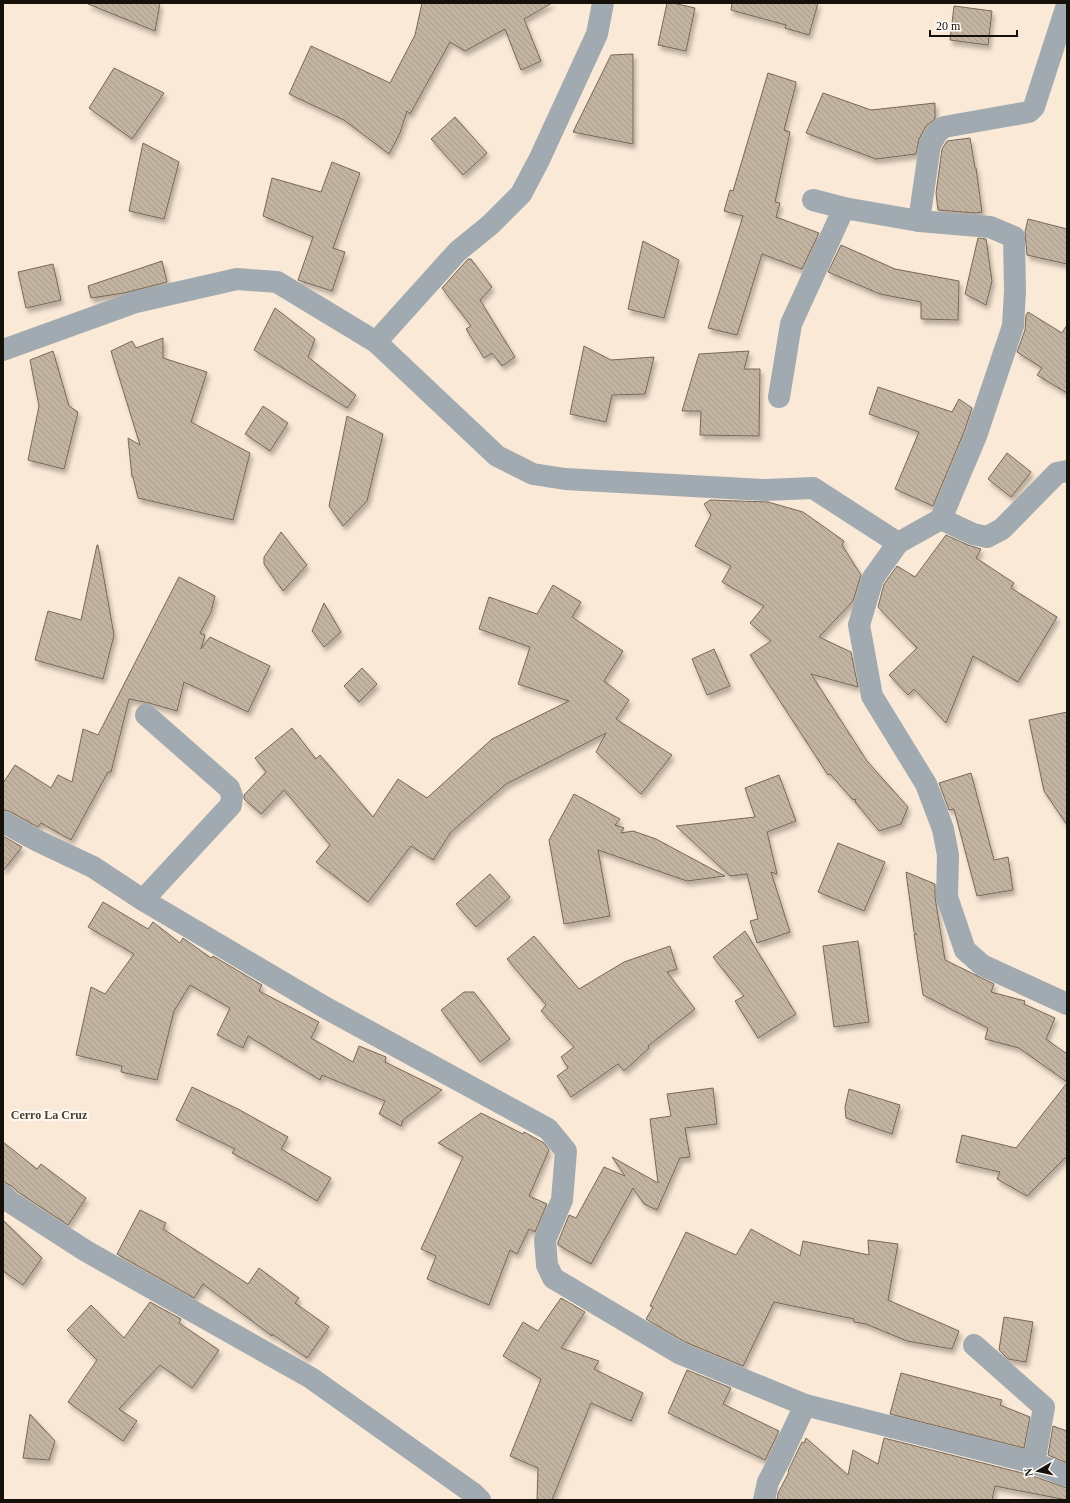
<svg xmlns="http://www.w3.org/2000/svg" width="1070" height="1503" viewBox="0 0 1070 1503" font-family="'Times New Roman',serif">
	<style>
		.building { fill: url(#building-back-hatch); stroke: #776858; filter: url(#shadow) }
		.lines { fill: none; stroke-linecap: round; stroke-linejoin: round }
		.minor { stroke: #a0aab0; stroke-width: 22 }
		.labels { text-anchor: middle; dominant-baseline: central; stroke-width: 4; stroke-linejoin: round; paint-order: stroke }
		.neighbourhood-label { font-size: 12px; font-weight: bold; fill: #4c3e2f; stroke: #fdf9f5 }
	</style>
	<defs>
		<pattern id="building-back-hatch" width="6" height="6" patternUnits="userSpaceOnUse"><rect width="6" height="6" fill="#c3b3a1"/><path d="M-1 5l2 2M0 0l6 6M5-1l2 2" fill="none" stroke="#a79989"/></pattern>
		<filter id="shadow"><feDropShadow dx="2.5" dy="4.5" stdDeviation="2" flood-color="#0004"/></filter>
	</defs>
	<rect width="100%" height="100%" fill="#fbe9d7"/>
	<g class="building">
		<path d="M89,3H160L155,31L88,4Z"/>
		<path d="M422,3H552L524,19L541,61L521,70L505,29L465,51L450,42L410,114L407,111L400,133L389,154L344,120L289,94L311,46L390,83L415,35Z"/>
		<path d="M667,3H673L695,8L686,51L658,45Z"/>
		<path d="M732,3H818L809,35L785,28L786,25L731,10Z"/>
		<path d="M954,6L992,11L988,45L950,40Z"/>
		<path d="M633,54V144L573,132L611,55Z"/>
		<path d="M114,68L164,93L132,139L89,108Z"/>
		<path d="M768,73L796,82V84L784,130L790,132L775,202L780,203L776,217L819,233L802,269L762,254L737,335L708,328L743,216L724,211L730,190L733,191Z"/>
		<path d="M823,93L871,110L935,103V119L926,126L919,139L916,154L876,159L806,133Z"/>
		<path d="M455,117L487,153L463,175L431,139Z"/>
		<path d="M970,138L975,168H976L982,212L975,213L938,210L936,193L942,149L947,141Z"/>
		<path d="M143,143L179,162L164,219L129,211Z"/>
		<path d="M332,162L360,173L333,248L345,252L332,291L298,280L313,237L263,216L272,178L321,192Z"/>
		<path d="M1028,219L1067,229V264L1027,255L1025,232Z"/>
		<path d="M978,238L986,239L992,281L986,305L965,294Z"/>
		<path d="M643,241L679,260L664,318L628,309Z"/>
		<path d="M841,245L895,269L959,281L958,320L921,319V302L880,294L828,272Z"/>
		<path d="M468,259H471L492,287L480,300L515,357L502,366L492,353L484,358L466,329L471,326L442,288Z"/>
		<path d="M162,261L167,282L124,293L91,298L88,286Z"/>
		<path d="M53,264L61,300L26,308L18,272Z"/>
		<path d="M275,308L315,339L308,357L356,395L347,408L254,350Z"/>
		<path d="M1028,312L1062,333L1067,325V393L1037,375L1042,368L1017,352L1025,330L1026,315Z"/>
		<path d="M163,338V358L207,372L191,422L250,453L233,520L138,498L133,477H132L128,438L140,445L111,351L132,341L136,348Z"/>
		<path d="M584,346L611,360L654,357L645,394L612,395L606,422L570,414Z"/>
		<path d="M53,351L69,406L78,412L64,469L28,460L39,406L30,360Z"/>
		<path d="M749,351L744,369H760L759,436L700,435L701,411H682L699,354Z"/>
		<path d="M878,387L952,412L959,399L972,408L964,432L933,506L895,489L919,432L869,414Z"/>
		<path d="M263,406L288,423L270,451L245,434Z"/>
		<path d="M347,416L383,434L367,501L343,526L329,506Z"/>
		<path d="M1007,453L1031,472L1011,497L988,479Z"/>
		<path d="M710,500L768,502L803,512L844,541L842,545L861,575L853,601L819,637L851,652L858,687L811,674L867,761L908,807L901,824L879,831L855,802L856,799L853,800L830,774L828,775L750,655L771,641L750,623L764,606L722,582L731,566L695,546L711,515L704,504Z"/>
		<path d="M281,532L307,565L283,591L264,564V557Z"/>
		<path d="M946,535L968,545L981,549L976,558L1014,583L1011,588L1057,617L1018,682L973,656L946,723L914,689L908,695L889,675L917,648L878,607L884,584L897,566L915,577Z"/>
		<path d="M97,545H98L114,635L103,679L35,660L48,611L81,620Z"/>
		<path d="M179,577L215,596L211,612L200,633L205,635L201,649L210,637L270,666L248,712L184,682L177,711L149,703L129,699L111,772H108L71,840L41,823L38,827L9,811L3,810V783L15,765L51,788L58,775L72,782L83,729L98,735Z"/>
		<path d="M553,585L581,602L572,617L623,651L604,681L629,700L616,719L672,755L641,794L596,752L606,733L506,784L451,832L433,860L411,846L368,902L316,862L330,845L284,790L261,814L244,799V795L266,772L255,758L292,728L316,759L320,755L373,817L398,779L427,798L492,739L569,701L518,684L530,647L479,629L489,597L537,614Z"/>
		<path d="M324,603L341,632L324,647L312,631Z"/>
		<path d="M714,649L730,686L707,695L692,659Z"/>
		<path d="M362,668L377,684L359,702L344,686Z"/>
		<path d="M1067,712V825L1044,791L1029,720Z"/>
		<path d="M971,773L994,860L1008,857L1013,890L977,896L954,809L949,810L939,783Z"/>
		<path d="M779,775L796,821L767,832L777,874L771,872L790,932L757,943L750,921L758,919L747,874L730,876L676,826L755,817L745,788Z"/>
		<path d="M574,794L620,819L615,825L624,828L621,833L633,831L656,839L725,876L687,881L598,850L610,916L564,924L549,840Z"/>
		<path d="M3,836L22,847L3,871Z"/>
		<path d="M838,843L885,862L864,911L818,892Z"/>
		<path d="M906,872L935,884V897L945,960L994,984L991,992L1025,1001L1024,1004L1055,1018L1046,1039L1067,1054V1082L1019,1048L985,1039L988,1028L923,995L914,934H917L914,932Z"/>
		<path d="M490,874L510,897L476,927L456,904Z"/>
		<path d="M103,902L148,929L153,922L180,943L183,938L211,958L213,956L262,985L259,991L319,1022L311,1038L353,1062L359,1046L386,1057L385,1062L442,1090L403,1120L401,1126L379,1114L385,1101L322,1075L320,1080L248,1036L243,1048L217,1035L230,1008L190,985L174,1011L157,1080L121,1072L122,1066L76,1055L91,987L105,994L134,954L88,927Z"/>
		<path d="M745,931L796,1014L758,1038L735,1001L744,996L713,957Z"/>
		<path d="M534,936L579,989L624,962L670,946L677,969L667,972L695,1009L648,1046L649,1048L624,1071L618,1064L571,1097L557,1076L568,1068L561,1057L574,1047L541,1011L546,1005L507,959Z"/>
		<path d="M858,941L869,1022L834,1027L823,946Z"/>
		<path d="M464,992H474L510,1039L480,1062L441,1010Z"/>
		<path d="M1067,1083V1156L1027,1196L997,1179L1000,1172L956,1162L962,1135L1016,1148Z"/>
		<path d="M192,1087L238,1109L288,1137L281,1149L331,1178L317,1201L282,1180L232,1153L235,1149L176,1120Z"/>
		<path d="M713,1088L717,1124L685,1128L690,1157L680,1158L657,1210L644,1204L633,1188L591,1264L558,1245V1242L569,1215L576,1218L604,1167L625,1176L612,1157L658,1183L650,1119L671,1116L667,1094Z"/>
		<path d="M849,1089L900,1105L892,1134L846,1118L845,1107Z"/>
		<path d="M481,1113L523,1134L524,1132L544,1143L549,1150L529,1196L547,1204L535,1232L529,1229L517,1254L510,1250L489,1305L427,1279L436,1256L421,1249L463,1157L438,1143Z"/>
		<path d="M3,1142L37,1169L41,1164L86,1198L68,1225L18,1192L12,1186L3,1182Z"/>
		<path d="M140,1210L166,1223L163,1229L248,1284L259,1268L299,1298L295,1303L329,1327L307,1358L272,1334V1336L203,1284L194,1298L117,1254Z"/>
		<path d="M3,1220L42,1258L23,1285L3,1271Z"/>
		<path d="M751,1229L800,1256L803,1241L869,1255L868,1240L898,1244L888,1300L959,1331L952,1349L907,1341L866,1324L854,1322V1319L774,1302L743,1366L685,1342L646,1319L653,1307L650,1306L686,1232L736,1255Z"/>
		<path d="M561,1298L585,1312L561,1348L599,1361L594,1369L643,1393L631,1421L591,1403L552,1500H537L538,1468L510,1456L541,1379L503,1356L523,1322L538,1331Z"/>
		<path d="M150,1302L181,1319L179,1323L219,1350L192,1388L160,1365L119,1409L137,1421L123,1441L68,1402L97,1360L67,1330L91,1305L124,1338Z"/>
		<path d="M1004,1317L1033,1322L1026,1362L1008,1359L999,1350Z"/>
		<path d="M687,1370L731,1388L723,1404L779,1431L765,1460L668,1413Z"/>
		<path d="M901,1373L1002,1400L1000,1405L1030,1417L1024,1448L890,1414Z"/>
		<path d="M30,1414L55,1441L49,1460L23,1458Z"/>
		<path d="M1053,1426L1067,1431V1463L1048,1455Z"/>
		<path d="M806,1438L848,1475L853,1450L878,1464L884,1438L1030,1475L1067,1488V1500L995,1486L992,1500H777L778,1493L789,1472L788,1471L802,1442L804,1443Z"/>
	</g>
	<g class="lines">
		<g class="minor">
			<path d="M813,200L844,208L919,221L990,227L1014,237L1015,291L1013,326L976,436L941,519L898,543L873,578L859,625L872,696L926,784L943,829L948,855L947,897L965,950L982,965L1067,1004"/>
			<path d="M919,221L930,145L937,133L944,127L1029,112L1034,107L1067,5"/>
			<path d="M376,342L458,251L490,225L521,194L539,160L597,34L603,3"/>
			<path d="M3,350L136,302L237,279L277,282L376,342L497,456L533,474L565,479L765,490L813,488L898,543"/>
			<path d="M779,397L791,324L844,208"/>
			<path d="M941,519L973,534L987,537L1002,529L1057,473L1067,471"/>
			<path d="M3,822L38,841L93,867L143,900L326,1008L548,1129L566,1151L562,1200L545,1240L547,1265L553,1278L679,1353L805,1405L1034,1463L1067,1476"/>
			<path d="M143,900L231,805L232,796L229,788L146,715"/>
			<path d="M3,1195L10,1202L86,1251L311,1378L474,1494L480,1500"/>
			<path d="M974,1345L1044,1407L1034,1463"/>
			<path d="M764,1500L768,1482L779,1461L805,1405"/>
		</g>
	</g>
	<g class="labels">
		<g class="neighbourhood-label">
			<text x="49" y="1115">Cerro La Cruz</text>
		</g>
	</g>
	<rect width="1070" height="1503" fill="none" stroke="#16100a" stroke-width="8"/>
	<g transform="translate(1038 1471) rotate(261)" stroke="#fdf9f5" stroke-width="3" paint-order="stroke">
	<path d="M0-3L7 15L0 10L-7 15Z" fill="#16100a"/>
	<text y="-6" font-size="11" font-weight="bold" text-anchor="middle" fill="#16100a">N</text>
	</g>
	<path d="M930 30v6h87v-6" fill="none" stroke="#16100a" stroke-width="2"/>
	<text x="936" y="30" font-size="12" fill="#16100a" stroke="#fdf9f5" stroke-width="3" paint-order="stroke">20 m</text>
</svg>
